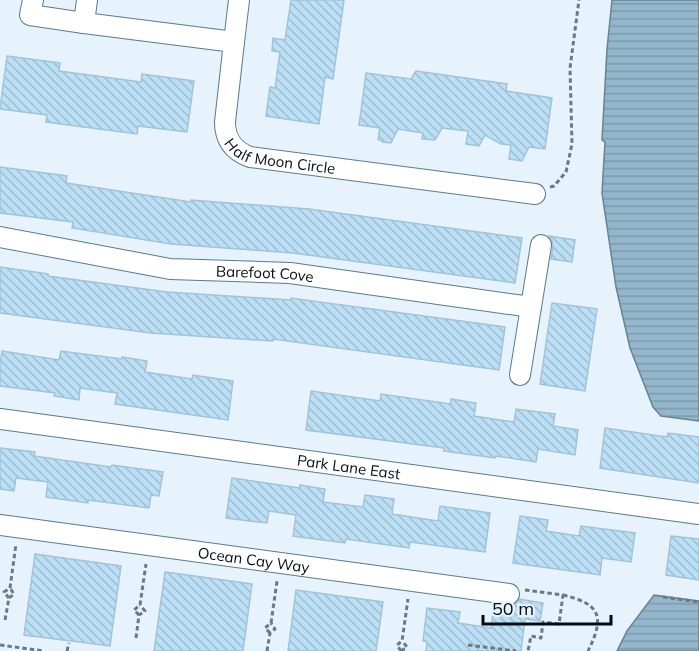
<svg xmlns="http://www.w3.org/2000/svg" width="699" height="651" viewBox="0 0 699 651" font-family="Mulish,sans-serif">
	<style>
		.water { fill: url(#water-rules); stroke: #688394; stroke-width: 1.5 }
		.building { fill: url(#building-back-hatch); stroke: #a2c3d9; stroke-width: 1.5 }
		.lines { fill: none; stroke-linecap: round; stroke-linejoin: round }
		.minor-casing { stroke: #5a7a8d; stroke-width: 22 }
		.path { stroke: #6d7981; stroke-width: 3; stroke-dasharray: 4.5 3; stroke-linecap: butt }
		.minor { stroke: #fff; stroke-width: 20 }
		.labels { text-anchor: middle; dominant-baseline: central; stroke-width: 5; stroke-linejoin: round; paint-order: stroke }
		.street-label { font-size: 15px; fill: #030d14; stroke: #e6f3fc }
	</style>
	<defs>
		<pattern id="water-rules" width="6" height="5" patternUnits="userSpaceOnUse" patternTransform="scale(1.5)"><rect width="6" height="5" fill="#93b6cb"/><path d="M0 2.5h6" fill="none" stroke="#7d9bad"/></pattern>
		<pattern id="building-back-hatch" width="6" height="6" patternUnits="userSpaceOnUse" patternTransform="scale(1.5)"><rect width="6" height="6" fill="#bbdff5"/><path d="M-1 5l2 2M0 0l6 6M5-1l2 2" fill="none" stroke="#9fbed1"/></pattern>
	</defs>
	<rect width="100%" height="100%" fill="#e6f3fc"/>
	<g class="water">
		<path d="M612,0H699V421L661,416L653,407L630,348L616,287L602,193L605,142L602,140L607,49Z"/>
		<path d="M654,595L699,601V651H617L627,631Z"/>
	</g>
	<g class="building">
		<path d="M291,0H344L333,79L325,77L319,124L266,116L270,87L275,88L280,52L272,51L273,38L285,40Z"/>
		<path d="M7,56L60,63L59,71L141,82L142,74L194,81L187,132L138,126L137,134L46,122L47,115L0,109Z"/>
		<path d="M416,71L507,84L506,91L552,98L545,149L529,147L522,161L509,159L511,145L501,144L485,135L479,146L466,144L468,131L442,128L435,140L422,139L423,133L398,129L391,143L383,142L378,139L380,128L359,125L366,73L411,79Z"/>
		<path d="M0,167L67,176L66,183L191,202V200L309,209L522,238L515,283L293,253L171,244L72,228L73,222L0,213Z"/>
		<path d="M549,236L575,240L572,262L551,259L553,246L552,241Z"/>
		<path d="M0,267L48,274V276L167,292L291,300V298L505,327L499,370L273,339V341L151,333L0,313Z"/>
		<path d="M552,303L597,309L585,391L540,384Z"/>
		<path d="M2,351L59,360L61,351L122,359V357L147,361L145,372L192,379L193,375L233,381L228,420L115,404L117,393L80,388L79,400L54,396L55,393L0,386V363Z"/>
		<path d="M311,391L380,401L381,394L451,404V399L476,403L474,416L514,422L516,409L555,414L553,426L578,430L575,455L538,449L536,462L496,456L495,458L444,451V448L306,430Z"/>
		<path d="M605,428L667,437L668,433L699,437V483L600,468Z"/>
		<path d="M0,448L35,452L34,456L111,467L112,465L163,472L159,496L151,495L149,508L88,500V503L46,497L48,482L16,478L14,491L0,489Z"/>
		<path d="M232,478L300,488V485L325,489L323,502L363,507L365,495L394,499L392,514L438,521L440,506L490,513L485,552L410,542L409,548L346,539L345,543L293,536L296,515L269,511L267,523L226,518Z"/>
		<path d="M520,516L548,520L546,531L579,536L581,526L635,533L631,562L602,558L600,575L513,563Z"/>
		<path d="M671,536L699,539V580L666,575Z"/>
		<path d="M35,554L121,566L110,646L24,635Z"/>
		<path d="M165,572L252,584L243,651H154Z"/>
		<path d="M296,590L383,602L376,651H288Z"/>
		<path d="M519,599L543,603L540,621L525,619L521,651H426L427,642L423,641L427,608L460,612L458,623L491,628L493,612L509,615L510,606L514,605Z"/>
	</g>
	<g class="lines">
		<defs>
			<g id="minor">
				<path d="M33,0L30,15L84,23"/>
				<path id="s1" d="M87,0L84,23L234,42L225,122C225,140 234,151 250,157L535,194"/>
				<path d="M234,42L239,0"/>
				<path id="s2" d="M0,237L170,269L290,273L531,307"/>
				<path d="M520,375L541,245"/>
				<path id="s3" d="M0,419L699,514"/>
				<path id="s4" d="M0,525L509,594"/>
			</g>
		</defs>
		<use href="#minor" class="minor-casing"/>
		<g class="path">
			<path d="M550,187L554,186L566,172L572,144L570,68L579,0"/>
			<path d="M525,590L563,595L559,624L543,622L541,638L531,636L528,651"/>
			<path d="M563,595C601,604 605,617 588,651"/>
			<path d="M663,597L699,602"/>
			<path d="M9,598L4,592L10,588L16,544"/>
			<path d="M139,615L134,610L140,605L146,564"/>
			<path d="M5,620L9,598L14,594L10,588"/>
			<path d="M270,633L265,628L271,623L277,581"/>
			<path d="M136,638L139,615L145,611L140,605"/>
			<path d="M0,645L44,651"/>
			<path d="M468,645L516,651"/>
			<path d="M67,651L69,643"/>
			<path d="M267,651L270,633L275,629L271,623"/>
			<path d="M401,651L397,645L402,641L408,599"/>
			<path d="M401,651L407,647L402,641"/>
		</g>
		<use href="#minor" class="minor"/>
	</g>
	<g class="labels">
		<g class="street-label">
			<text stroke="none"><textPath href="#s1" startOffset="330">Half Moon Circle</textPath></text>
			<text stroke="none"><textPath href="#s2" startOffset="268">Barefoot Cove</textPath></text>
			<text stroke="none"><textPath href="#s3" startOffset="352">Park Lane East</textPath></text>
			<text stroke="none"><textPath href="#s4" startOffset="256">Ocean Cay Way</textPath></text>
		</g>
	</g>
	<path d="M483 615v9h128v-9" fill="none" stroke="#030d14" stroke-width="3"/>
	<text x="492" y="615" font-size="18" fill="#030d14" stroke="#e6f3fc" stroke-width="4.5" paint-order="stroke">50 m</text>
</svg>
